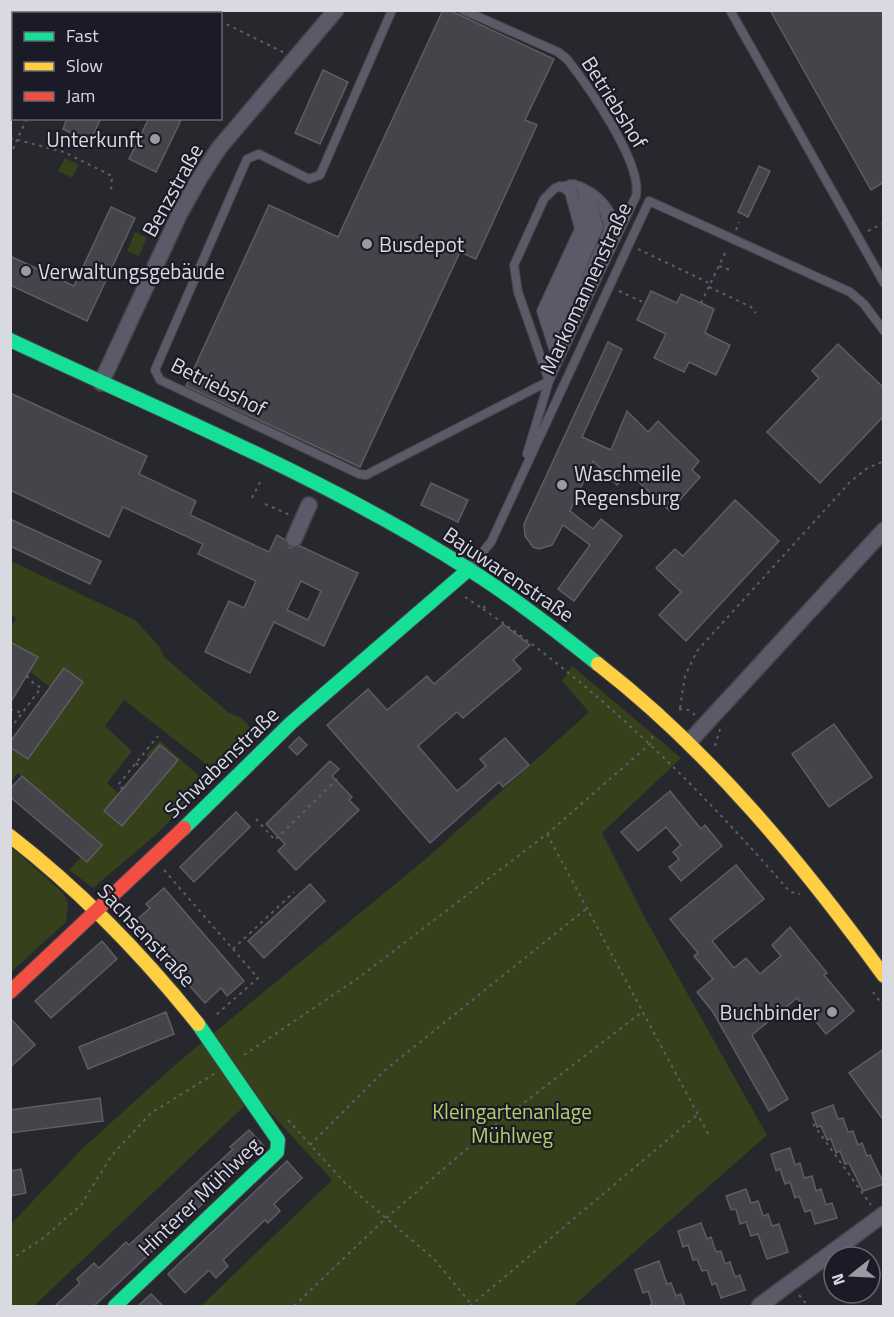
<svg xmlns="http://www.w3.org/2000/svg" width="894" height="1317" viewBox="0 0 894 1317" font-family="'Titillium Web',sans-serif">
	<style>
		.green { fill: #36401b }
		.building { fill: #44444a; stroke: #5d5d64; stroke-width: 1.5; fill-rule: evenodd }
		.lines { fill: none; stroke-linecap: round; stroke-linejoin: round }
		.lane-casing { stroke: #44444a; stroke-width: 10 }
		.street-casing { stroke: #44444a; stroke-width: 18 }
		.fast-casing { stroke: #44444a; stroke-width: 16 }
		.slow-casing { stroke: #44444a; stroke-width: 16 }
		.jam-casing { stroke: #44444a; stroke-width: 16 }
		.path { stroke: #5e5e69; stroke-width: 2; stroke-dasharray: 3 4.5; stroke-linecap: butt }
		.lane { stroke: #5a5a68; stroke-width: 8 }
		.street { stroke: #5a5a68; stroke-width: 15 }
		.fast { stroke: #16e098; stroke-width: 14 }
		.slow { stroke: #ffcf43; stroke-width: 14 }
		.jam { stroke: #f24e42; stroke-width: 14 }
		.poi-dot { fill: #9a9ba2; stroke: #1b1b27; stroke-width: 2 }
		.labels { text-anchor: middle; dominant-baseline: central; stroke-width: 4.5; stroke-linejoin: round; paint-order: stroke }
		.street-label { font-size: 21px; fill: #d8d9e1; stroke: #1b1b27 }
		.poi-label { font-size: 21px; fill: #d8d9e1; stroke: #1b1b27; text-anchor: start }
		.park-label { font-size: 21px; fill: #b2cf68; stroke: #1b1b27 }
	</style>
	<rect width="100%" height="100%" fill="#27272e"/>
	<g class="green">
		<path d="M65,158L79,165L72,178L58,171Z"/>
		<path d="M135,232L147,238L139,256L127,251Z"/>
		<path d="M11,561L135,620L159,646L164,657L229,713C246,718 250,725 255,741L220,775L124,700L105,726L132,751L107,783L119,794L104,812L122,826L178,760L160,745L149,758L146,755L160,741L208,784L152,838L93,888L69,870L81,857L87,862L102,845L18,773L11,781V747L28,759L83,682L64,668L50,687L30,672L38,657L11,642V628L16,618L11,615Z"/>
		<path d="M572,666L681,758L602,833L645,918L767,1135L573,1306H201L332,1180L255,1096L34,1306H11V1224L83,1148L176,1064L427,858L589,712L562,681Z"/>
		<path d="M10,846L63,893L68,903L66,922L11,972Z"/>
	</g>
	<g class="building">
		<path d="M443,10H449L554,59L525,120L537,125L476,259L460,252L360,467L186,386L269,205L338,237Z"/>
		<path d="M770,10H884V182L871,190Z"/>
		<path d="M323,70L348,82L320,144L295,133Z"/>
		<path d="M67,118H101L90,142L63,129Z"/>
		<path d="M149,118H182L156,172L129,159Z"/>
		<path d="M759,166L770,171L748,217L738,212Z"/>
		<path d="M111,207L135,218L87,321L10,285V256L74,286Z"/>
		<path d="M651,291L677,303L681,294L714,309L705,333L730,345L716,375L689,362L684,372L654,358L666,334L637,320Z"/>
		<path d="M608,342L622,349L582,437L611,450L627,411L648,432L658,421L699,461L692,470L700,477L670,511L629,473L617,485L593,461L570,511L593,529L601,519L622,536L574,601L558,589L590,545L563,525L552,545L539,549L533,547L525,536L524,524Z"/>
		<path d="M838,344L884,388V416L820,483L767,432L819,378L812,371Z"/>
		<path d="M10,393L147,456L139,474L196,501L190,515L269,552L277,535L284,539L290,548L300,546L358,573L324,646L274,622L250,673L205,652L229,601L244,608L256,581L198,554L203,544L123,507L109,537L10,490ZM301,581L321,591L308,620L287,610Z"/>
		<path d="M431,483L468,500L458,522L421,505Z"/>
		<path d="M735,500L779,541L686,641L659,615L681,592L656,568L675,549L683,556Z"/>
		<path d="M10,519L101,561L90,584L10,546Z"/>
		<path d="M503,624L530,645L513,660L521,669L463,718L457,712L418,746L457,791L486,766L480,759L505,738L529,765L503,787L499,782L430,843L327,725L368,689L387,710L427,676L434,684Z"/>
		<path d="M10,642L38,657L10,703Z"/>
		<path d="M64,668L83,682L28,759L10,747V742Z"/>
		<path d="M834,724L872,777L829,807L792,754Z"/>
		<path d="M299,737L307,745L297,755L289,747Z"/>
		<path d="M160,745L178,760L122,826L104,811Z"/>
		<path d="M330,761L339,769L332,776L352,797L349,800L359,810L296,870L278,851L285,844L266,824Z"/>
		<path d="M22,776L102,845L87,862L10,797V789Z"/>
		<path d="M670,791L701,829L705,825L722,846L681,881L669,867L679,859L673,852L681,845L666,827L638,851L621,832Z"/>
		<path d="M236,812L250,827L194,882L180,867Z"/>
		<path d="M736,865L764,899L712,941L734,968L746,958L760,974L781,956L772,945L790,927L827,973L824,975L854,1011L826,1034L797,998L752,1035L788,1099L769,1111L713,1012L697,992L713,979L694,956L698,953L670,919Z"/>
		<path d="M310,884L325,901L264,958L248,941Z"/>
		<path d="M164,888L244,981L227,996L221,988L205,1003L133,923L150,908L146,904Z"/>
		<path d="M102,941L117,959L51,1018L35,1001Z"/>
		<path d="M166,1012L174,1034L88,1069L79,1047Z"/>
		<path d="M10,1018L35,1045L10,1067Z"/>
		<path d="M884,1049V1121L849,1073Z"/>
		<path d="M100,1098L103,1121L10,1133V1110Z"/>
		<path d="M833,1105L838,1119L843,1118L848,1132L853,1131L858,1145L862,1143L867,1156L870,1155L884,1184L863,1191L849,1163L845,1164L840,1151L836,1153L831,1139L827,1140L821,1126L817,1127L812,1113Z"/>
		<path d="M249,1130L264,1146L94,1306H55L80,1283L77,1279L94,1263L99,1268L126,1242L129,1245L233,1149L230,1147Z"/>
		<path d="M790,1148L795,1165L800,1163L804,1178L812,1176L816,1191L821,1189L826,1205L832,1203L837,1218L815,1224L811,1210L805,1212L799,1196L795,1198L790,1182L785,1184L780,1169L776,1171L771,1154Z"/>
		<path d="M287,1161L302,1178L274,1204L280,1211L268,1223L265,1220L223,1260L228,1266L216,1278L209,1270L185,1293L168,1274Z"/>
		<path d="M21,1169L26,1193L10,1196V1171Z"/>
		<path d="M746,1189L751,1203L758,1201L763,1216L768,1214L772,1226L779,1224L788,1252L767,1259L758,1234L751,1236L746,1222L740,1224L736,1209L731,1210L726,1196Z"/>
		<path d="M701,1223L707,1239L711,1237L716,1252L721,1251L725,1264L730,1262L735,1277L740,1275L745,1290L721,1298L716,1283L712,1285L707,1270L702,1271L697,1259L693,1260L688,1245L683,1247L678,1231Z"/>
		<path d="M659,1261L667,1284L671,1283L676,1296L681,1294L685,1306H650L652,1303L648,1291L643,1293L635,1270Z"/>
		<path d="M151,1294L163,1306H138Z"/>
	</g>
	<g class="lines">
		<defs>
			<g id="lane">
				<path d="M392,10L320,175L309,179L259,154L247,159L155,370L160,380L359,474L366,475L549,381L636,196C643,163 588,86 567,59L558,52L463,10"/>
				<path d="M730,10L884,283"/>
				<path d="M550,324L548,313L585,226L570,184"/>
				<path d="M559,335L560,318L599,227L590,192"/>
				<path d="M563,339L567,321L607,232L608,225L601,202"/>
				<path d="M556,347L554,316L591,230V224L580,186"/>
				<path d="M557,361L541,311L579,229L569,192L560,186"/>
				<path d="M527,454L549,381L518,292L514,265L544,199L555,188L574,184C599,192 615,210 617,237"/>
				<path d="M471,566L491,542L649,201L850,292L864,304L884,331"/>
			</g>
			<g id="street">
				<path d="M101,383L180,213L199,179L219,148L336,10"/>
				<path d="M294,539L309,505"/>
				<path d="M689,742L884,530"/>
				<path d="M759,1306L884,1214"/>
			</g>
			<g id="fast">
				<path d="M10,340C166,413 328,479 473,572C517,600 558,632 598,664"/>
				<path d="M184,828L291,723L468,570"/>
				<path d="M115,1306L277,1152L278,1140L198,1024"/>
			</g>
			<g id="slow">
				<path d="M598,664C710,751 801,862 884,976"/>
				<path d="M10,836C81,891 142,954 198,1024"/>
			</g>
			<path id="jam" d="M10,992L184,828"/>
		</defs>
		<use href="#lane" class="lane-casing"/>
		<use href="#street" class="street-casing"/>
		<use href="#fast" class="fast-casing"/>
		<use href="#slow" class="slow-casing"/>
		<use href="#jam" class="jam-casing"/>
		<g class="path">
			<path d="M198,10L205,14"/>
			<path d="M19,14L20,10"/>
			<path d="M83,14L84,10"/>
			<path d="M220,21L283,52"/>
			<path d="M10,31L14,24"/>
			<path d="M10,138L64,152L112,176L111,193"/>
			<path d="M13,149L27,118"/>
			<path d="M736,230L739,222"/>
			<path d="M868,231L884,223"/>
			<path d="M638,249L711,284"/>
			<path d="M719,266L733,271"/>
			<path d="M709,287L751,307L756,313"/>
			<path d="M619,291L645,303"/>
			<path d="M701,303L727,249"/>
			<path d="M252,498L260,482"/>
			<path d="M265,504L290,515"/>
			<path d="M465,597L483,609L486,604"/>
			<path d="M483,609C599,688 698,786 790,892L800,894"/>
			<path d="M680,708L685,676L697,651L851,481L866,469L884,461"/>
			<path d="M10,709L22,713"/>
			<path d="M679,709L689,710L695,715"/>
			<path d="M10,729L41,688L31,681L26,674"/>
			<path d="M715,746L720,729"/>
			<path d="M136,763L141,768"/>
			<path d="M123,789L118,785L158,736"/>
			<path d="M256,819L275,840L338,778"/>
			<path d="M547,834L710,1137"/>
			<path d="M164,870L258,978L216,1015"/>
			<path d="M233,949L294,892"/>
			<path d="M873,992L884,1007"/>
			<path d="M244,1055L357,979L547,834L651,743L653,734"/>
			<path d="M288,1120L346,1184L434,1259L472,1305"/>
			<path d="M813,1124L871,1205"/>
			<path d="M310,1145L384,1071L586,909"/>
			<path d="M10,1260L42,1239L81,1205L112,1155L151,1113L214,1074"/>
			<path d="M799,1295L808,1306"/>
			<path d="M294,1306L386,1218L495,1125L642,1012"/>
			<path d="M470,1306L697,1115"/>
		</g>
		<use href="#lane" class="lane"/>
		<use href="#street" class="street"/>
		<use href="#fast" class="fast"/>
		<use href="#slow" class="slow"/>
		<use href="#jam" class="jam"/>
	</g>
	<g class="poi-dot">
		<circle cx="155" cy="139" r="6"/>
		<circle cx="367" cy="244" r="6"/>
		<circle cx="26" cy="271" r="6"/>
		<circle cx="562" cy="485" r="6"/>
		<circle cx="832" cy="1012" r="6"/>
	</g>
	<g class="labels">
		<g class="street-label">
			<text transform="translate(615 102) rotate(58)">Betriebshof</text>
			<text transform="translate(172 190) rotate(-61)">Benzstraße</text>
			<text transform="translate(585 288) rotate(-65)">Markomannenstraße</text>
			<text transform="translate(219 386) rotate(27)">Betriebshof</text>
			<text transform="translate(509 574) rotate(34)">Bajuwarenstraße</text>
			<text transform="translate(221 762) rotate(-44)">Schwabenstraße</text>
			<text transform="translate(147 935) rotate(47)">Sachsenstraße</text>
			<text transform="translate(199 1196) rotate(-44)">Hinterer Mühlweg</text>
		</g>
		<g class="poi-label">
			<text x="143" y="139" text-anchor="end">Unterkunft</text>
			<text x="379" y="244">Busdepot</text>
			<text x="38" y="271">Verwaltungsgebäude</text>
			<text x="574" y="473">Waschmeile<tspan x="574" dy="24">Regensburg</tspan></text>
			<text x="820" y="1012" text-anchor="end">Buchbinder</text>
		</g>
		<g class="park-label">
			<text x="512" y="1111">Kleingartenanlage<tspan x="512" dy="24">Mühlweg</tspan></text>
		</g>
	</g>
	<rect width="894" height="1317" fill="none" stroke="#d8d9e1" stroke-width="24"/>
	<rect x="12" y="12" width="210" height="108" fill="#1b1b27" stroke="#676771" stroke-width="1.5"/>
	<rect x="24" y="32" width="30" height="9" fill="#16e098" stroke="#676771" stroke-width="1.5"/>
	<text x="66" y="42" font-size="18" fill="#d8d9e1">Fast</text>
	<rect x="24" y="62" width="30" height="9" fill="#ffcf43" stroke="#676771" stroke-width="1.5"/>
	<text x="66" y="72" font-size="18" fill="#d8d9e1">Slow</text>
	<rect x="24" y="92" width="30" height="9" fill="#f24e42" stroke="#676771" stroke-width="1.5"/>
	<text x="66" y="102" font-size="18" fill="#d8d9e1">Jam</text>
	<g transform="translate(852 1275) rotate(252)"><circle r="28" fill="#1b1b27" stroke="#676771" stroke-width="1.5"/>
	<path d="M0-4.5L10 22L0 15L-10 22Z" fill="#9a9ba2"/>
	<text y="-9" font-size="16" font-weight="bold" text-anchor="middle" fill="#d8d9e1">N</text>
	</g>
</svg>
